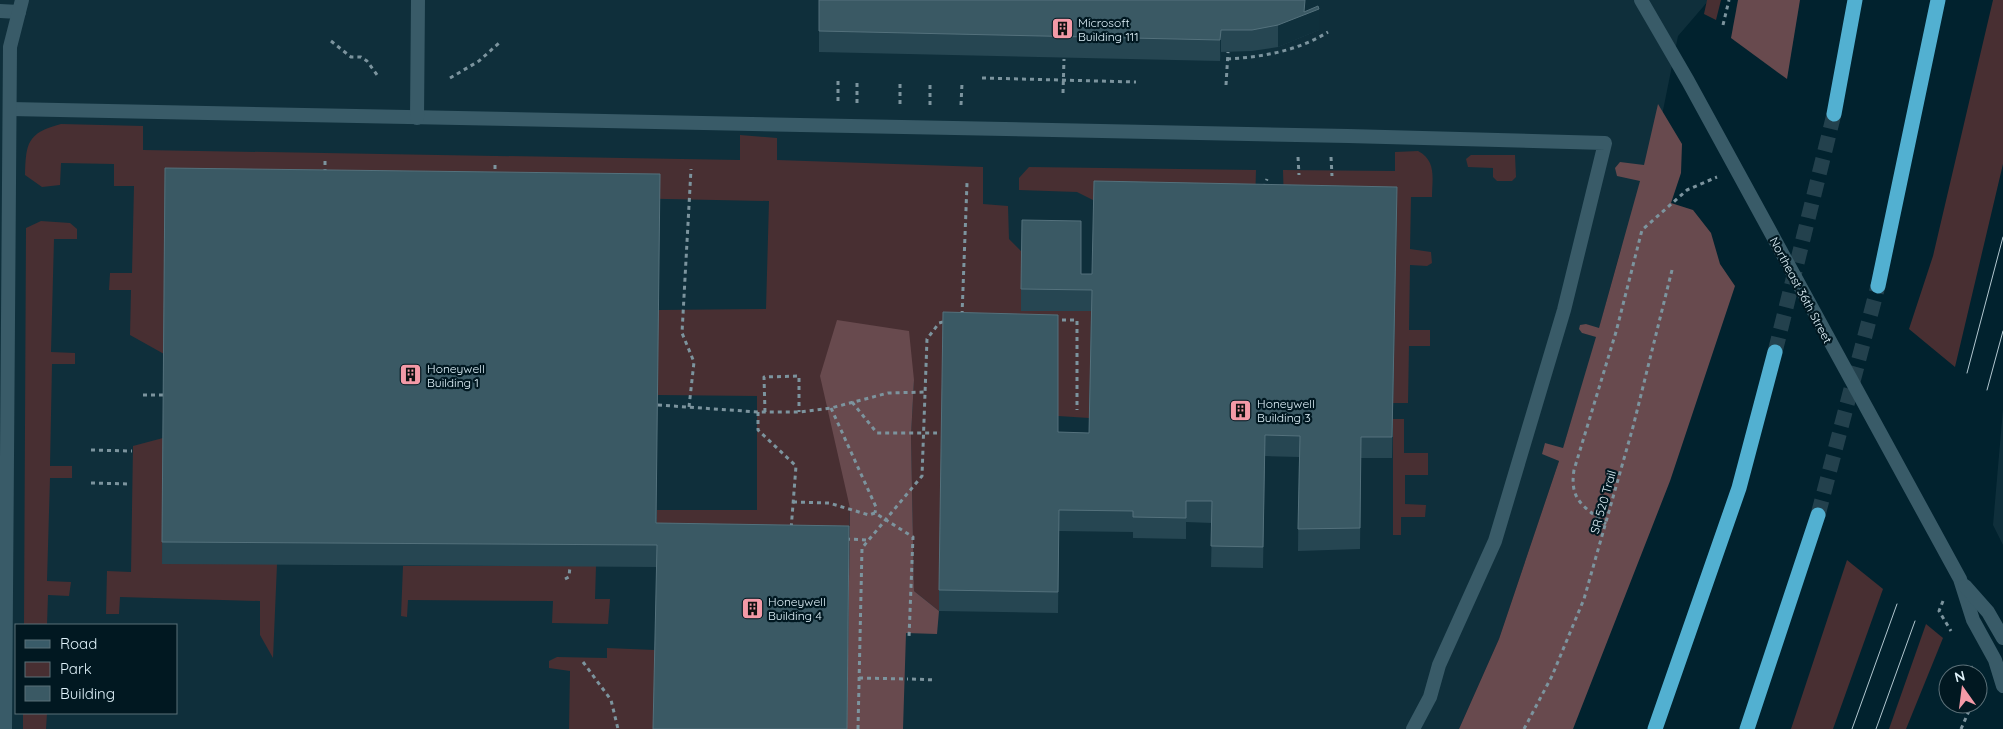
<svg xmlns="http://www.w3.org/2000/svg" width="2003" height="729" viewBox="0 0 2003 729" font-family="Quicksand,sans-serif">
	<style>
		.built { fill: #0f2f3b; fill-rule: evenodd }
		.green { fill: #482f32 }
		.forest { fill: #684a4e }
		.lines { fill: none; stroke-linecap: round; stroke-linejoin: round }
		.motorway-tunnel { stroke: #23414d; stroke-width: 15; stroke-dasharray: 15 8; stroke-linecap: butt }
		.path { stroke: #7c949e; stroke-width: 3; stroke-dasharray: 4 4; stroke-linecap: butt }
		.service { stroke: #395b68; stroke-width: 14 }
		.tertiary { stroke: #395b68; stroke-width: 14 }
		.motorway { stroke: #52b0d1; stroke-width: 15 }
		.tram { stroke: #b2c7d0; stroke-width: 1 }
		.wall { fill: #264652 }
		.shaded-wall { fill: #0f303c }
		.building { fill: #3a5964; stroke: #54717c }
		.labels { text-anchor: middle; dominant-baseline: central; stroke-width: 4.5; stroke-linejoin: round; paint-order: stroke }
		.poi-label { font-size: 12px; fill: #e1f3fb; stroke: #011821; text-anchor: start }
		.street-label { font-size: 12px; fill: #e1f3fb; stroke: #011821 }
	</style>
	<rect width="100%" height="100%" fill="#01222e"/>
	<g class="built">
		<path d="M0,0H1709L1678,36L1651,170L1620,252L1599,329L1586,324L1582,333L1597,337L1563,448L1542,453L1559,461L1499,639L1459,729H0ZM16,625H176V713H16Z"/>
		<path d="M2003,409V545L1993,525Z"/>
	</g>
	<g class="green">
		<path d="M1707,0H1721L1716,20L1704,14Z"/>
		<path d="M1993,0H2003V164L1955,367L1909,329L1933,256Z"/>
		<path d="M61,124L143,126V150L740,160V135L777,138V160L983,167V204L1008,206L1009,239L1022,252L1021,310L1092,311L1089,418L1058,416L943,333L939,611L914,591L911,436L914,380L850,508L849,548L656,544L657,510H757V396L658,395V310L766,309L769,201L166,189L164,354L130,335L131,290H109L110,273H132L134,186H114V164L61,163L60,185L42,187L25,175C26,143 27,133 61,124Z"/>
		<path d="M1418,151C1437,161 1432,179 1432,197H1411L1410,249L1431,252L1432,263L1427,266L1410,265L1409,330H1430V346H1409L1408,403H1393L1284,206L1283,170L1395,171V152Z"/>
		<path d="M1471,155H1515L1516,177L1512,181H1497L1493,177V168L1468,167L1466,159Z"/>
		<path d="M1029,167L1256,170L1255,205L1093,200L1077,192L1019,190V178Z"/>
		<path d="M41,221L70,223L77,229V239H54L51,352L75,353V364H52L50,466H72V478H50L47,581L71,582L69,596L48,595L47,625H24L26,228Z"/>
		<path d="M1393,419H1404V453H1428V475H1405V504L1426,505L1425,517H1401V535H1393Z"/>
		<path d="M163,438L277,564L273,658L260,635V601L120,597L119,614H106L107,571L131,572L133,446Z"/>
		<path d="M1847,560L1883,589L1833,729H1791Z"/>
		<path d="M403,566H596L595,599H610L608,624L552,623L553,601L408,600L407,617L401,616Z"/>
		<path d="M1926,624L1943,638L1906,729H1889Z"/>
		<path d="M607,648L655,650L653,729H569L570,671L549,668V661L557,657L607,658Z"/>
		<path d="M23,713H47L46,729H23Z"/>
	</g>
	<g class="forest">
		<path d="M1738,0H1800L1787,79L1731,38Z"/>
		<path d="M1658,104L1682,144L1681,173L1671,203L1693,210L1711,233L1720,264L1735,286L1670,481L1573,729H1459L1499,639L1559,461L1542,454L1545,443L1563,448L1596,337L1582,333L1579,329L1580,325L1586,324L1599,328L1640,181L1617,176L1615,168L1620,162L1644,165Z"/>
		<path d="M837,320L909,331L914,380L911,436L914,591L939,611L937,634L906,633L903,729H847L850,508L820,376Z"/>
	</g>
	<g class="lines">
		<g class="motorway-tunnel">
			<path d="M1775,352L1834,114"/>
			<path d="M1818,515L1878,286"/>
		</g>
		<g class="path">
			<path d="M1723,25L1729,0"/>
			<path d="M331,41L351,57H361L367,61L377,75"/>
			<path d="M1227,59C1263,57 1297,51 1328,32"/>
			<path d="M450,78L479,61L499,43"/>
			<path d="M982,78L1136,82"/>
			<path d="M838,81V103"/>
			<path d="M1226,85L1228,52"/>
			<path d="M1063,93L1064,59"/>
			<path d="M857,103V81"/>
			<path d="M900,104V82"/>
			<path d="M930,105V83"/>
			<path d="M961,105L962,83"/>
			<path d="M1298,157L1299,175"/>
			<path d="M1331,157L1332,176"/>
			<path d="M495,165V174"/>
			<path d="M325,173V161"/>
			<path d="M1264,188L1267,179"/>
			<path d="M962,315L967,183"/>
			<path d="M1054,320H1077V410"/>
			<path d="M143,395H163"/>
			<path d="M852,402L877,433H937"/>
			<path d="M658,405L758,412H799L831,408L888,393L927,392"/>
			<path d="M689,407L694,362L682,333L691,169"/>
			<path d="M831,408L876,507L875,513"/>
			<path d="M758,412V430L796,466L791,530"/>
			<path d="M765,412L764,377L799,376V412"/>
			<path d="M91,450L132,451"/>
			<path d="M91,483L131,484"/>
			<path d="M793,502L829,503L869,515L875,513L913,537L909,637"/>
			<path d="M1606,524C1585,507 1569,501 1574,470L1616,332L1642,230L1687,190L1717,177"/>
			<path d="M846,539L868,540"/>
			<path d="M565,579L569,577L570,566"/>
			<path d="M1943,601L1939,611L1951,631"/>
			<path d="M583,662L611,700L618,729"/>
			<path d="M1971,666L1972,674"/>
			<path d="M859,678L908,679"/>
			<path d="M912,679L936,680"/>
			<path d="M858,729L862,548L922,476L927,339L939,323L946,321"/>
			<path d="M1524,729L1552,676L1584,599L1633,427L1672,270"/>
			<path d="M1961,729L1972,704"/>
		</g>
		<g class="service">
			<path d="M0,11L19,12"/>
			<path d="M10,109L1348,136L1605,143L1564,310L1495,541L1439,665L1430,697L1413,729"/>
			<path d="M417,118L418,0"/>
			<path d="M5,729L10,47L22,0"/>
		</g>
		<g class="tertiary">
			<path d="M1641,0L1688,81L1960,579L1973,620L1995,660L2003,686"/>
			<path d="M1965,586L1988,612L2003,638"/>
		</g>
		<g class="motorway">
			<path d="M1834,114L1855,0"/>
			<path d="M1878,286L1938,0"/>
			<path d="M1655,729L1739,488L1775,352"/>
			<path d="M1747,729L1818,515"/>
		</g>
		<g class="tram">
			<path d="M1967,373L2003,237"/>
			<path d="M1987,390L2003,331"/>
			<path d="M1852,729L1897,604"/>
			<path d="M1876,729L1915,621"/>
		</g>
	</g>
	<g class="wall">
		<path d="M819,0H1305V12L1319,30L1278,47L1252,51L1221,52L1220,61L819,52Z"/>
		<path d="M165,168L656,523L849,526L656,567L162,564Z"/>
		<path d="M1397,208L1392,458H1361L1360,549L1298,551L1299,457L1265,456L1263,568L1211,567L1212,523L1186,522V539L1133,538V532L1059,531L1058,613L939,611V590L1058,432L1089,433L1091,311H1021V289L1081,274H1092Z"/>
	</g>
	<g class="shaded-wall">
		<path d="M1305,0V15L1319,9V30L1278,47V25Z"/>
		<path d="M1221,30V52L1220,61V40Z"/>
	</g>
	<g class="building">
		<path d="M819,0H1305L1304,12L1318,6L1319,9L1278,25L1252,30H1221L1220,40L819,31Z"/>
		<path d="M165,168L660,174L656,523L849,526L847,729H653L657,545L162,542Z"/>
		<path d="M1094,181L1397,187L1392,437H1361L1360,528L1298,529L1300,436L1265,435L1263,547L1211,546L1212,501H1186V518L1133,517V511L1059,510L1058,592L939,590L943,312L1058,315V432L1089,433L1092,290L1021,289L1022,220L1081,221V274H1092Z"/>
	</g>
	<defs>
		<symbol id="building-square" viewBox="-11 -11 22 22"><rect x="-9" y="-9" width="18" height="18" rx="4" fill="#f49aa7" stroke="#011821"/><path d="M-4-6H4V6H1V3H-1V6H-4ZM-2.5-4.3h1.7v1.8h-1.7ZM.8-4.3h1.7v1.8H.8ZM-2.5-1h1.7V.8h-1.7ZM.8-1h1.7V.8H.8Z" fill="#111"/></symbol>
	</defs>
	<g fill-rule="evenodd">
		<use href="#building-square" x="1050" y="16" width="25" height="25"/>
		<use href="#building-square" x="398" y="362" width="25" height="25"/>
		<use href="#building-square" x="1228" y="398" width="25" height="25"/>
		<use href="#building-square" x="740" y="596" width="25" height="25"/>
	</g>
	<g class="labels">
		<g class="poi-label">
			<text x="1078" y="22">Microsoft<tspan x="1078" dy="14">Building 111</tspan></text>
			<text x="427" y="368">Honeywell<tspan x="427" dy="14">Building 1</tspan></text>
			<text x="1257" y="403">Honeywell<tspan x="1257" dy="14">Building 3</tspan></text>
			<text x="768" y="601">Honeywell<tspan x="768" dy="14">Building 4</tspan></text>
		</g>
		<g class="street-label">
			<text transform="translate(1801 290) rotate(62)">Northeast 36th Street</text>
			<text transform="translate(1603 502) rotate(-74)">SR 520 Trail</text>
		</g>
	</g>
	<rect x="15" y="624" width="162" height="90" fill="#011821" stroke="#5b7078"/>
	<rect x="25" y="640" width="25" height="8" fill="#395b68" stroke="#5b7078"/>
	<text x="60" y="649" font-size="15" fill="#e1f3fb">Road</text>
	<rect x="25" y="662" width="25" height="15" fill="#482f32" stroke="#5b7078"/>
	<text x="60" y="674" font-size="15" fill="#e1f3fb">Park</text>
	<rect x="25" y="686" width="25" height="15" fill="#3a5964" stroke="#5b7078"/>
	<text x="60" y="699" font-size="15" fill="#e1f3fb">Building</text>
	<g transform="translate(1963 689) rotate(346)"><circle r="24" fill="#011821" stroke="#5b7078"/>
	<path d="M0-4L9 19L0 12L-9 19Z" fill="#f49aa7"/>
	<text y="-8" font-size="14" font-weight="bold" text-anchor="middle" fill="#e1f3fb">N</text>
	</g>
</svg>
